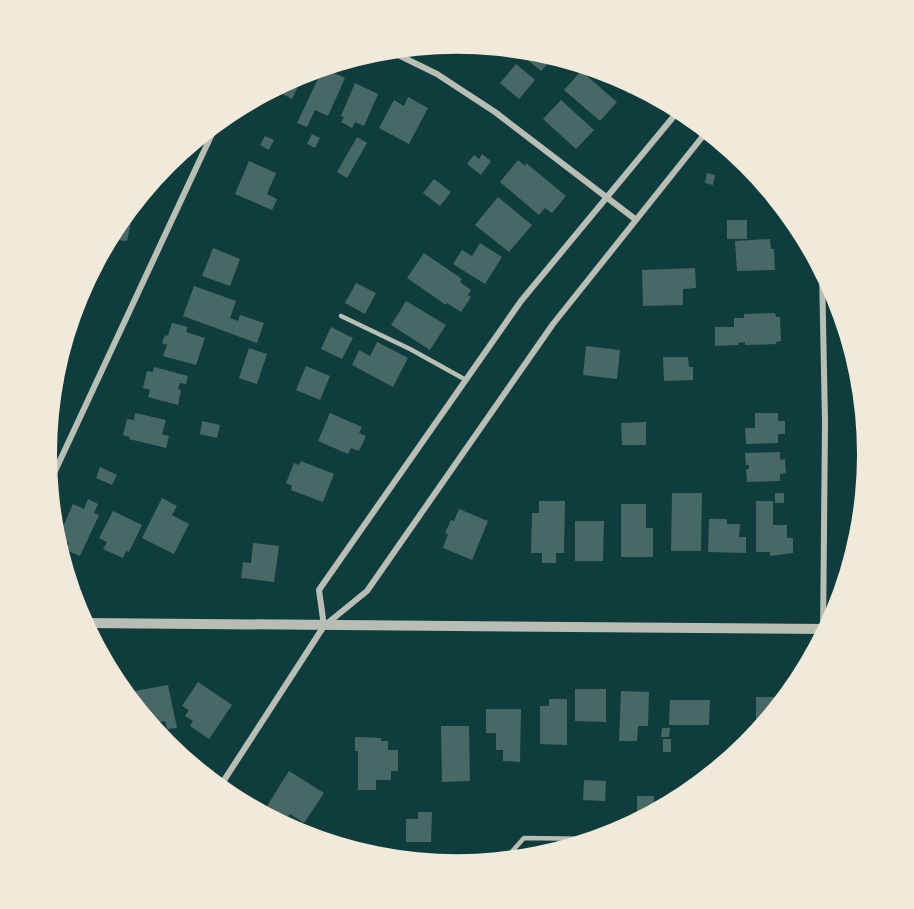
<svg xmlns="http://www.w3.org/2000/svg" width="914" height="909" viewBox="0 0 914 909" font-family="Overpass,sans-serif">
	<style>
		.building { fill: #486865 }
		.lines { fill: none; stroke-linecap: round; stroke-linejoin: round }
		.service { stroke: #b8beb3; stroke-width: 4.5 }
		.minor { stroke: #b8beb3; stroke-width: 6 }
		.tertiary { stroke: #b8beb3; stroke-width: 10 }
	</style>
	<rect width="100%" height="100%" fill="#0f3d3e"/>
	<g class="building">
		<path d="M527,50L538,51L554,57L541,71L523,56Z"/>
		<path d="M516,64L535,80L519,99L500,83Z"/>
		<path d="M328,66L336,70L334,73L345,78L328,116L315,110L307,127L297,123L323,68Z"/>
		<path d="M581,71L617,102L600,121L564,90Z"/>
		<path d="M606,72L615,75L636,86L629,94L604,74Z"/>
		<path d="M304,73L292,99L273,89L300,75Z"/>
		<path d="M355,83L378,94L364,126L355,122L352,128L341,122L344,117L341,116Z"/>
		<path d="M408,97L428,108L409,144L379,128L394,100L404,106Z"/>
		<path d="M561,100L594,130L576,149L543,119Z"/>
		<path d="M312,134L320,138L315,148L307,144Z"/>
		<path d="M265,136L274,140L269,150L260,145Z"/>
		<path d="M357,137L367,143L347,178L337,172Z"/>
		<path d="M482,154L491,161L481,175L467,164L474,155L479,159Z"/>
		<path d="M518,160L525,166L526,163L566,196L552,213L545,208L539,215L500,182Z"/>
		<path d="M249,161L276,173L267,194L277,199L272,210L235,194Z"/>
		<path d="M707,173L715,175L713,185L705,183Z"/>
		<path d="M434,179L451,192L440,206L423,193Z"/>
		<path d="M498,197L532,225L509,252L475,225Z"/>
		<path d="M126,213L125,217L132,218L127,241L108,239L115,226Z"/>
		<rect x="727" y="220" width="20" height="19"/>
		<path d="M770,239L771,249H774L775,270L737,271L735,241Z"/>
		<path d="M480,243L502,257L485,284L453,264L462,250L472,256Z"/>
		<path d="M213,248L240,259L230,286L202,276Z"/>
		<path d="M103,250L98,277L89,275Z"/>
		<path d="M424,253L462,279L460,282L471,290L468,295L471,297L461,312L447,303L446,305L407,278Z"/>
		<path d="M695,268L696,288L683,289V305L643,306L642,270Z"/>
		<path d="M356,283L376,293L365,314L345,303Z"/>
		<path d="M194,286L236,301L230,318L238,321L240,315L264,323L257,343L183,316Z"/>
		<path d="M406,301L446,325L430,350L391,325Z"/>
		<path d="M775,313L776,317H780L781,341L776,342V344L745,345V342L738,343V345L715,346V327H734V318H744V314Z"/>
		<path d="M172,323L188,327L186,332L205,338L196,365L163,356L167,345L162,343L165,335L168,336Z"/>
		<path d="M331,327L353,338L342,359L321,349Z"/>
		<path d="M377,342L408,358L393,387L352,365L359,350L370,356Z"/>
		<path d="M586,346L620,350L617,379L583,375Z"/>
		<path d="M249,348L267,354L257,384L239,378Z"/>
		<path d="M663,357H688L689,367H693V380L664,381Z"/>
		<path d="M306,366L330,376L320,400L296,390Z"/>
		<path d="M154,367L188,376L186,384L180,383L178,389L181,390L178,405L148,397L150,390L143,388L147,371L153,372Z"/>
		<path d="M135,413L166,420L162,434L169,436L166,448L129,439L130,437L123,435L127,419L134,420Z"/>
		<path d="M330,413L362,427L359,433L366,436L359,451L351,448L348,454L318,441Z"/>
		<path d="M755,413H778V421H785V434H778V443L746,444L745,428H755Z"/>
		<path d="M202,421L220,425L217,438L200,434Z"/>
		<path d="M646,422V445H622L621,423Z"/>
		<path d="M780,452V460L785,459L786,473L780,474V481L747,482L746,469H749V465H746L745,453Z"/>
		<path d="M301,461L334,474L323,502L291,490L292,486L286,483L294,463L299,465Z"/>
		<path d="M100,467L117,475L112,485L96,478Z"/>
		<path d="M672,493H702L701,551H671Z"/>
		<rect x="775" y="493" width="9" height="10"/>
		<path d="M162,498L177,506L172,515L189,524L174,554L142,538Z"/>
		<path d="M88,499L98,504L94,513L99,515L80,556L66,550L69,543L58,538L73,504L84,509Z"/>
		<path d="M539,501H565L564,553H556V563H542V553H531L532,513H539Z"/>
		<path d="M756,501H773V525H787V538H793V553L770,556V552H756Z"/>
		<path d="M621,504H646V528H653V557H621Z"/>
		<path d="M459,509L488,521L472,560L443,548L448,534L445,533L451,520L454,521Z"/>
		<path d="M113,511L142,525L129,552L126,551L123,558L103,549L107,542L99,538Z"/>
		<path d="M709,519H727V524H740L739,537H746V553L708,552Z"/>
		<path d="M575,521H604L603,561H575Z"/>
		<path d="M253,543L279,546L274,582L241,578L243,562L251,563Z"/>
		<path d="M198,682L232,705L209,739L190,726L193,721L185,716L189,710L182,706Z"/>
		<path d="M168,685L177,728L167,729L165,721L150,724L149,715L142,716L130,701L129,692Z"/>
		<path d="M575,689H606V722L575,721Z"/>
		<path d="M621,691L649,692L648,726H638L637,741H619Z"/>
		<path d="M756,697H784V701L756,735Z"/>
		<path d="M549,699H567V745L540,744V706H549Z"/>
		<path d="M670,700H710L709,725H669Z"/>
		<path d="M486,709H521L520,762L503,761V750H496V733H486Z"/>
		<path d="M441,726H469L470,781L442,782Z"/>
		<path d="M662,728H670L669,737H661Z"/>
		<path d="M355,737L381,738V741H388V750H398V771H391V780H376V790H358V751H355Z"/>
		<rect x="663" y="739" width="8" height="13"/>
		<path d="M289,771L324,793L304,823L290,814L283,825L262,814Z"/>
		<path d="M584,780L606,781L605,801L583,800Z"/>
		<path d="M637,796H654V813L637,822Z"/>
		<path d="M418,812H432L431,842H406V819H418Z"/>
	</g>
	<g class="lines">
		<g class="service">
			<path d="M341,316L410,349L466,380"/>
			<path d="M507,861V857L524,838L599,839"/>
		</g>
		<g class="minor">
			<path d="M388,50L437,74L495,112L635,219"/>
			<path d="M822,270L825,422L823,638"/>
			<path d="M49,484L218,121"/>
			<path d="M324,626L319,590L321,587L521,301L679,110"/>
			<path d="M219,788L324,626L367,591L553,324L707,131"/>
		</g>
		<path class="tertiary" d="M84,623L828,629"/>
	</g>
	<path d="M0 0H914V909H0ZM57 454a400 400 0 1 1 800 0a400 400 0 1 1-800 0Z" fill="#f1e9da" fill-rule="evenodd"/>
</svg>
